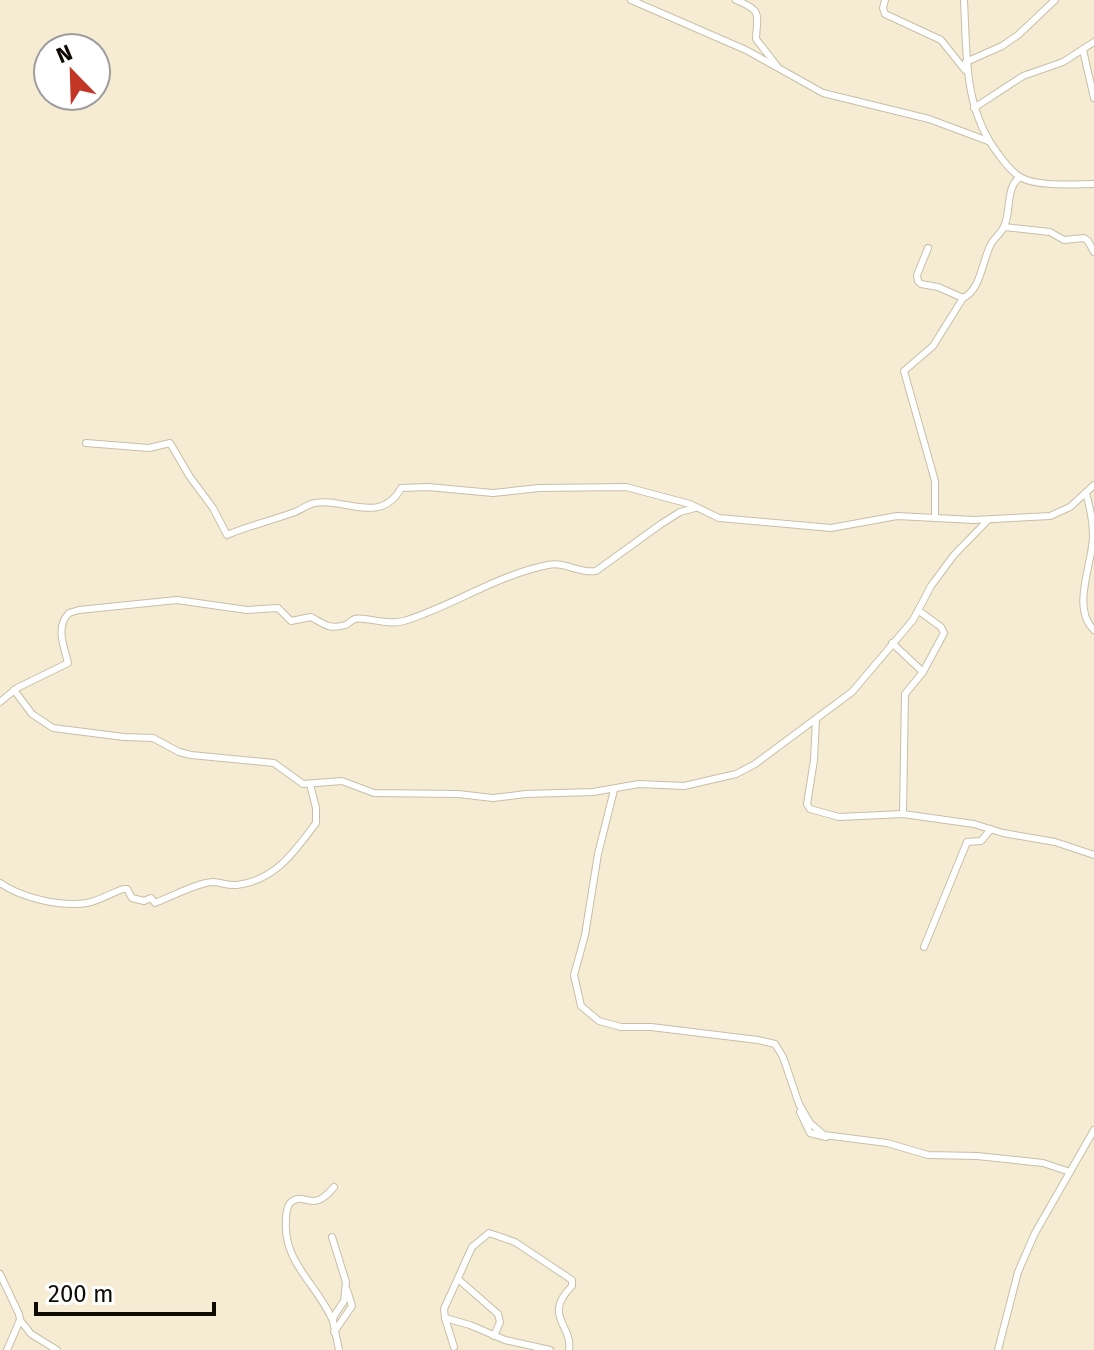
<svg xmlns="http://www.w3.org/2000/svg" width="1094" height="1350" viewBox="0 0 1094 1350" font-family="'Fira Sans',sans-serif">
	<style>
		.lines { fill: none; stroke-linecap: round; stroke-linejoin: round }
		.minor-casing { stroke: #c7bfa6; stroke-width: 8 }
		.minor { stroke: #fff; stroke-width: 6 }
	</style>
	<rect width="100%" height="100%" fill="#f5ecd3"/>
	<g class="lines">
		<defs>
			<g id="minor">
				<path d="M631,0L746,50L823,93L929,119L988,141"/>
				<path d="M736,0C763,11 757,14 756,39L777,66"/>
				<path d="M885,0L883,8L885,14L941,40L965,70"/>
				<path d="M964,0C967,54 963,109 999,155C1004,162 1012,172 1020,177C1036,187 1075,184 1094,184"/>
				<path d="M1083,50L1094,98"/>
				<path d="M966,62L1002,46L1018,35L1055,0"/>
				<path d="M974,108L1023,76L1063,62L1094,42"/>
				<path d="M1004,227L1050,232L1064,240L1084,238L1088,241L1094,252"/>
				<path d="M928,248L917,275L918,281L921,284L938,287L963,298C981,290 982,261 991,244C995,237 1003,232 1005,224C1011,208 1006,187 1020,177"/>
				<path d="M86,443L149,448L170,443L190,477L213,508L227,535C248,526 270,521 292,513C300,511 307,504 315,503C343,497 381,526 401,488L428,487L493,493L539,488L626,487L690,504L719,518L831,528L897,516L974,520L1050,516L1070,507L1094,485"/>
				<path d="M1086,493C1090,507 1093,522 1093,537C1092,566 1071,608 1094,630"/>
				<path d="M935,517V481L904,371L933,346L963,298"/>
				<path d="M892,643L923,672"/>
				<path d="M14,690L32,714L53,728L124,737L153,738L179,752L191,755L274,763L303,784L342,781L374,793L458,794L493,798L526,794L593,792L639,784L684,786L736,774L755,764L852,692L913,620L931,586L954,555L988,520"/>
				<path d="M0,702L17,688L68,663C64,646 55,627 69,613L79,610L177,600L247,610L278,608L291,621L311,617C324,624 329,630 345,625C349,624 351,620 355,619C364,616 387,626 404,621C453,606 497,575 548,565C565,561 579,574 596,571L661,524L680,512L695,508"/>
				<path d="M816,719L814,760L807,804L810,809L839,817L903,814L974,824L1003,833L1055,842L1094,855"/>
				<path d="M614,790L598,854L585,935L574,975L581,1006L599,1021L621,1027H651L758,1040L775,1044L783,1057L799,1104L810,1123L824,1135L887,1143L928,1155L977,1156L1043,1163L1070,1172"/>
				<path d="M903,814L905,694L923,672L944,633L941,627L919,611"/>
				<path d="M0,883C22,898 60,907 87,903C99,901 111,893 123,889H127L132,898L144,901L151,898L155,903C171,897 196,883 213,882C221,882 227,886 237,885C276,880 294,852 316,823V808L310,784"/>
				<path d="M924,947L967,842L981,841L991,829"/>
				<path d="M800,1112L810,1133L826,1137"/>
				<path d="M332,1237L346,1282L344,1301L334,1316L333,1321L339,1350"/>
				<path d="M0,1274L19,1314L20,1320L7,1350"/>
				<path d="M458,1279L498,1314L500,1322L494,1336"/>
				<path d="M445,1318L470,1325L505,1340L550,1350"/>
				<path d="M20,1320L31,1334L57,1350"/>
				<path d="M333,1321C318,1285 283,1263 286,1221C286,1215 286,1208 290,1203C298,1195 305,1201 314,1201C322,1201 329,1193 334,1187"/>
				<path d="M334,1332L352,1306L347,1290"/>
				<path d="M454,1347L445,1318L444,1309L472,1247L489,1233L515,1242L572,1280V1286C542,1316 573,1325 569,1350"/>
				<path d="M998,1350L1018,1272L1035,1233L1094,1130"/>
			</g>
		</defs>
		<use href="#minor" class="minor-casing"/>
		<use href="#minor" class="minor"/>
	</g>
	<g transform="translate(72 72) rotate(337)"><circle r="38" fill="#ffffff" stroke="#9f9d9b" stroke-width="2"/>
	<path d="M0-6L14 30L0 20L-14 30Z" fill="#c33626"/>
	<text y="-12" font-size="22" font-weight="bold" text-anchor="middle" fill="#0e0b04">N</text>
	</g>
	<path d="M36 1302v12h178v-12" fill="none" stroke="#0e0b04" stroke-width="4"/>
	<text x="48" y="1302" font-size="24" fill="#0e0b04" stroke="#ffffff" stroke-width="6" paint-order="stroke">200 m</text>
</svg>
